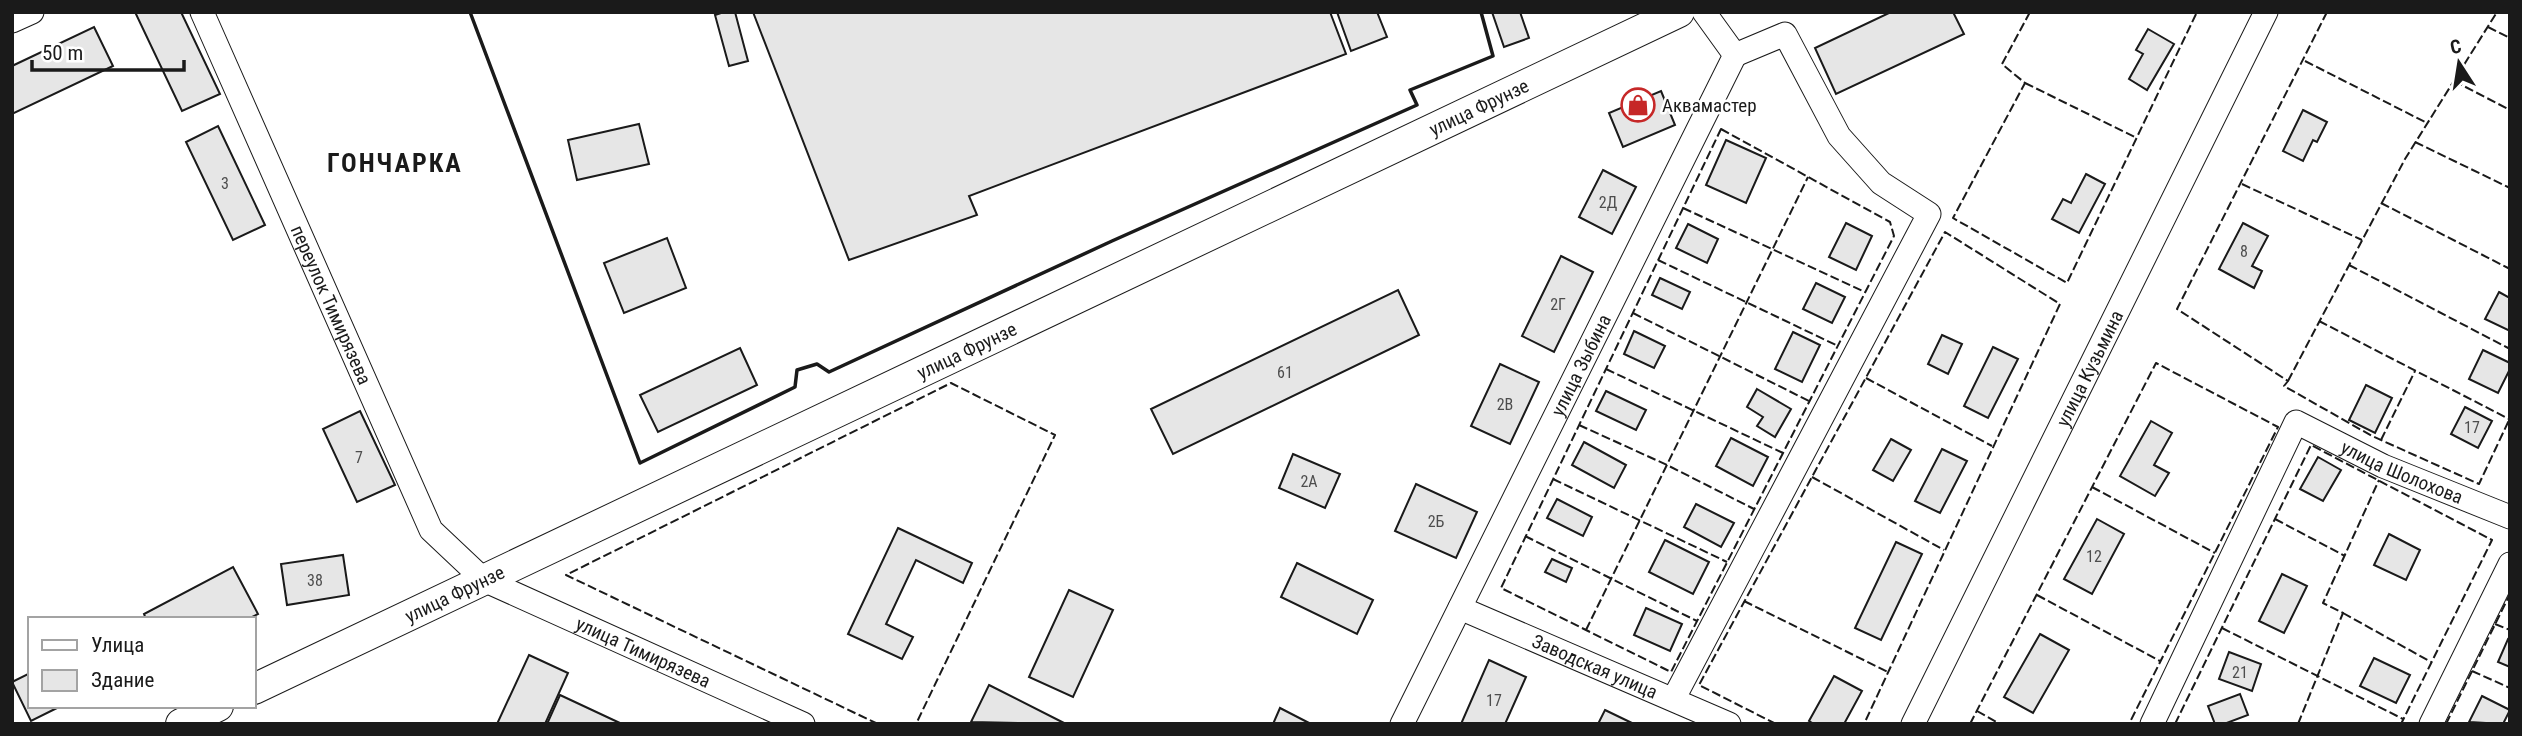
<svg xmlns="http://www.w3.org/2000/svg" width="2522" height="736" viewBox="0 0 2522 736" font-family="'Roboto Condensed',sans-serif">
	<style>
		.building { fill: #e6e6e6; stroke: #1a1a1a; stroke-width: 2 }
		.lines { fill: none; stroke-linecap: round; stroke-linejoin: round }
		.minor-casing { stroke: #1a1a1a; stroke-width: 25 }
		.major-casing { stroke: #1a1a1a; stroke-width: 32 }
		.minor { stroke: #fff; stroke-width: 23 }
		.major { stroke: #fff; stroke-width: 30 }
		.fence { stroke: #1a1a1a; stroke-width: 2; stroke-dasharray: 9 3.5; stroke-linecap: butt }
		.wall { stroke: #1a1a1a; stroke-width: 3.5 }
		.labels { text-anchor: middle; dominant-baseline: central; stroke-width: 5; stroke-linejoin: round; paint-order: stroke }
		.number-label { font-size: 16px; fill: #4d4d4d }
		.poi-label { font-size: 19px; fill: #1a1a1a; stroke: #fff; text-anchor: start }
		.street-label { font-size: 19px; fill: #1a1a1a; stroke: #fff }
		.district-label { font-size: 26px; font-weight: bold; letter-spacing: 2px; fill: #1a1a1a; stroke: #fff }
	</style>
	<rect width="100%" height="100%" fill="#fff"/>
	<g class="building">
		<path d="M135,12H181L220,94L182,111Z"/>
		<path d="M724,12H735L748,61L729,66L715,15Z"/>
		<path d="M753,12H1330L1346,54L969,196L977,215L849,260Z"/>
		<path d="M1337,12H1377L1387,37L1351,51Z"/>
		<path d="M1492,12H1520L1529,38L1504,47Z"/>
		<path d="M1891,12H1953L1964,34L1836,94L1815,48Z"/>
		<path d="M94,27L113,66L12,114V66Z"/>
		<path d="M2148,29L2174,44L2147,90L2129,79L2143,54L2136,50Z"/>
		<path d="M1661,91L1675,125L1623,147L1609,113Z"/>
		<path d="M2303,110L2327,122L2317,142L2313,140L2303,161L2283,151Z"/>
		<path d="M639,124L649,164L577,180L568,140Z"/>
		<path d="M218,126L265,225L233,240L186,142Z"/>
		<path d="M1726,140L1766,158L1746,203L1706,185Z"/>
		<path d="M1603,170L1636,187L1612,234L1579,217Z"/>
		<path d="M2086,174L2105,184L2079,233L2052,219L2063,199L2071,203Z"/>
		<path d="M1846,223L1872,236L1856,270L1829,257Z"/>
		<path d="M2243,223L2268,236L2252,266L2262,271L2254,288L2219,269Z"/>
		<path d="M1688,224L1718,239L1707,263L1676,248Z"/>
		<path d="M667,238L686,288L624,313L604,263Z"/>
		<path d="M1561,256L1593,272L1554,352L1522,336Z"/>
		<path d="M1660,278L1690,292L1682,309L1652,295Z"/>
		<path d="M1816,283L1845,297L1832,323L1803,309Z"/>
		<path d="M1398,290L1419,335L1173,454L1151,409Z"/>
		<path d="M2499,292L2510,298V331L2485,319Z"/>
		<path d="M1634,331L1665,346L1654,368L1624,354Z"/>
		<path d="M1793,332L1820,345L1802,382L1775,369Z"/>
		<path d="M1942,335L1962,344L1948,374L1928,364Z"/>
		<path d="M1993,347L2018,359L1988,418L1964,406Z"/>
		<path d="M740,348L757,385L658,432L640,395Z"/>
		<path d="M2483,350L2510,363V369L2498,393L2469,379Z"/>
		<path d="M1500,364L1539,382L1510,444L1471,426Z"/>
		<path d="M2366,385L2392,398L2375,433L2349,420Z"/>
		<path d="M1757,389L1791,409L1775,437L1757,426L1763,417L1747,407Z"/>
		<path d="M1606,391L1646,410L1636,430L1596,411Z"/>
		<path d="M2465,407L2492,421L2478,448L2451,434Z"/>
		<path d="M360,411L395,485L357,502L323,429Z"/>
		<path d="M2151,421L2172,433L2154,465L2169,473L2155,496L2120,476Z"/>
		<path d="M1731,438L1768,457L1753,486L1716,466Z"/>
		<path d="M1891,439L1911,450L1893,481L1873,470Z"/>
		<path d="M1584,442L1626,465L1614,488L1572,465Z"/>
		<path d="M1942,449L1967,461L1940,513L1915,501Z"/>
		<path d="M1293,454L1340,474L1325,508L1279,488Z"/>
		<path d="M2318,457L2341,470L2323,501L2300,489Z"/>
		<path d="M1416,484L1477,512L1456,558L1395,531Z"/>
		<path d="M1557,499L1592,517L1583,536L1547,518Z"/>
		<path d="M1696,504L1734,523L1721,547L1684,527Z"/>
		<path d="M2097,519L2124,534L2092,594L2064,579Z"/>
		<path d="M898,528L972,563L963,583L916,560L886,624L913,637L902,659L848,634Z"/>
		<path d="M2389,534L2420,550L2406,580L2374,565Z"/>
		<path d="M1665,540L1709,562L1693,594L1649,572Z"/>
		<path d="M1896,542L1922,554L1881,640L1855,628Z"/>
		<path d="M343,555L349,595L287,605L281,564Z"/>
		<path d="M1552,559L1572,568L1566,582L1545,572Z"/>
		<path d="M1297,563L1373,600L1357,634L1281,597Z"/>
		<path d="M233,567L258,614L248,619H146L144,614Z"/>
		<path d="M2282,574L2307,586L2284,633L2259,621Z"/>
		<path d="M1069,590L1113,610L1073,697L1029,677Z"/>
		<path d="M1646,608L1682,624L1670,651L1634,635Z"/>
		<path d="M2040,634L2069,650L2033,713L2004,697Z"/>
		<path d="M2508,639L2510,640V667L2498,662Z"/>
		<path d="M2229,652L2261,664L2252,691L2219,679Z"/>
		<path d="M529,655L568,673L545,724H497Z"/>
		<path d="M2374,658L2410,675L2396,703L2360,686Z"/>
		<path d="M1489,660L1526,677L1505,724H1461Z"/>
		<path d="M30,673V706H61L31,721L12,682Z"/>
		<path d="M1834,676L1862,691L1844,724H1814L1809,721Z"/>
		<path d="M989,685L1066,724L971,722Z"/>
		<path d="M2240,694L2248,715L2224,724H2215L2208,706Z"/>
		<path d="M560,695L622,724H547Z"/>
		<path d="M2482,696L2510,710L2503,724L2469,722Z"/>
		<path d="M1280,708L1311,724H1273Z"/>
		<path d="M1605,710L1634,724H1598Z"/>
	</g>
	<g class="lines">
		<defs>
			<g id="minor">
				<path id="s1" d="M202,12L431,530L484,580L803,724"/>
				<path d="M12,21L32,12"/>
				<path id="s2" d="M1460,608L1729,724"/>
				<path d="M1674,698L1929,214L1881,183L1839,136L1785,34L1735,55"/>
				<path id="s3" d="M1402,724L1735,55L1704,12"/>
				<path id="s4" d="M1913,724L2266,12"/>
				<path id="s5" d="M2152,724L2296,422L2383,466L2510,517"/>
				<path d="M2431,724L2510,564"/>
			</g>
			<g id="major">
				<path id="s6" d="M254,689L1679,12"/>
				<path d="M181,724L218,706"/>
			</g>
		</defs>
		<use href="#minor" class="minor-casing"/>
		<use href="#major" class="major-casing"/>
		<use href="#minor" class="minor"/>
		<use href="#major" class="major"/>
		<g class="fence">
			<path d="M2030,12L2002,64L2025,83L1953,218L2067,283L2197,12"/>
			<path d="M2327,12L2177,309L2288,381L2284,386L2372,436L2479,484L2510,418"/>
			<path d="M2488,27L2510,38"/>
			<path d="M2305,61L2427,123"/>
			<path d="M2454,81L2510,110"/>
			<path d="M2025,83L2137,138"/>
			<path d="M1721,129L1890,222L1894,236L1671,672L1501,588Z"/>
			<path d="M2415,142L2510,188"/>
			<path d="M2242,184L2362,240"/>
			<path d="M2381,203L2510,269"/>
			<path d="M1683,208L1865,292"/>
			<path d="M1658,260L1838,346"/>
			<path d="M2349,265L2510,349"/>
			<path d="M1633,313L1809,401"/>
			<path d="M2319,321L2509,419"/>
			<path d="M1606,369L1783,453"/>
			<path d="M1866,378L1992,446"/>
			<path d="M2288,381L2405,159L2497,12"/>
			<path d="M1579,425L1667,465L1754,509"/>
			<path d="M2381,440L2415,371"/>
			<path d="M1812,477L1944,550"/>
			<path d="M1553,479L1727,562"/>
			<path d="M2092,487L2215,553"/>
			<path d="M2275,519L2345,556"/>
			<path d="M1525,536L1697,621"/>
			<path d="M2037,595L2160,661"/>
			<path d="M1744,601L1888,672"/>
			<path d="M2343,613L2431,662"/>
			<path d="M2495,624L2510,630"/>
			<path d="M2222,628L2403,719"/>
			<path d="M1586,630L1808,177"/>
			<path d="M2472,671L2510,688"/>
			<path d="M1977,711L2000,724"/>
			<path d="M878,724L566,575L951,383L1055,435L916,724"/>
			<path d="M1776,724L1699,685L1945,232L2060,304L1864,724"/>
			<path d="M1970,724L2156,363L2278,427L2129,724"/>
			<path d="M2175,724L2311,445L2492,540L2401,724"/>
			<path d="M2298,724L2343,613L2323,603L2379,480"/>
			<path d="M2446,724L2510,594"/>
		</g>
		<path class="wall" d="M470,12L640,463L795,387L797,370L817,364L829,372L1112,241L1417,105L1410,90L1493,56L1481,12"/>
	</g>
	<defs>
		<symbol id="shop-ring" viewBox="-11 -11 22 22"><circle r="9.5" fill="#fff" stroke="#c62828" stroke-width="1.5"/><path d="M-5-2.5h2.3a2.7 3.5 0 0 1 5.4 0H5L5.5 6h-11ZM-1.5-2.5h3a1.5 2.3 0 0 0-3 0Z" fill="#c62828"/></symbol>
	</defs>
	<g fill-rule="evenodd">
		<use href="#shop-ring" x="1619" y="86" width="38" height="38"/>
	</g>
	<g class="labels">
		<g class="number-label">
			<text x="225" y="183">3</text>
			<text x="1608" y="202">2Д</text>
			<text x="2244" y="251">8</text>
			<text x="1558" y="304">2Г</text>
			<text x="1285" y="372">61</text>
			<text x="1505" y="404">2В</text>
			<text x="2472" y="427">17</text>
			<text x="359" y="457">7</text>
			<text x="1309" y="481">2А</text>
			<text x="1436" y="521">2Б</text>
			<text x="2094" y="556">12</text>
			<text x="315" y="580">38</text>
			<text x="2240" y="672">21</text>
			<text x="1494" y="700">17</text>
		</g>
		<g class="poi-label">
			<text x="1662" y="105">Аквамастер</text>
		</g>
		<g class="street-label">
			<text stroke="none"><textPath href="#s6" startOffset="1356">улица Фрунзе</textPath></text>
			<text stroke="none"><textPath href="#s1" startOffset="320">переулок Тимирязева</textPath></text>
			<text stroke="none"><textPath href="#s6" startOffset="789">улица Фрунзе</textPath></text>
			<text stroke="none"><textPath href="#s3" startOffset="401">улица Зыбина</textPath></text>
			<text stroke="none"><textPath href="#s4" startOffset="397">улица Кузьмина</textPath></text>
			<text stroke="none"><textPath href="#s5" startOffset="452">улица Шолохова</textPath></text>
			<text stroke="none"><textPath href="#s6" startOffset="222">улица Фрунзе</textPath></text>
			<text stroke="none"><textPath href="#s1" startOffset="814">улица Тимирязева</textPath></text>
			<text stroke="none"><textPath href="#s2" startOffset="147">Заводская улица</textPath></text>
		</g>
		<g class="district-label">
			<text x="395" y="163">ГОНЧАРКА</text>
		</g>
	</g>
	<rect width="2522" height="736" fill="none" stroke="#1a1a1a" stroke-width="28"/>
	<rect x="28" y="617" width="228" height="91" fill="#ffffff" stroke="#a3a3a3" stroke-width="2"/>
	<rect x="42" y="640" width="35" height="10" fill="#ffffff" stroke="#a3a3a3" stroke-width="2"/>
	<text x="91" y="652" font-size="21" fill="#1a1a1a">Улица</text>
	<rect x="42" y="670" width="35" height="21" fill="#e6e6e6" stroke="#a3a3a3" stroke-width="2"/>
	<text x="91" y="687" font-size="21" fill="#1a1a1a">Здание</text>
	<g transform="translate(2459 63) rotate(348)" stroke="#ffffff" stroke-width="5" paint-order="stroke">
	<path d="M0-5L12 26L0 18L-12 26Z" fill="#1a1a1a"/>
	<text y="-10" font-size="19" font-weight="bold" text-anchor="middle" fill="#1a1a1a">С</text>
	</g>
	<path d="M32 60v10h152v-10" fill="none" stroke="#1a1a1a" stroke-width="3.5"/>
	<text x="42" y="60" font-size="21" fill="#1a1a1a" stroke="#ffffff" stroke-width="5" paint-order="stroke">50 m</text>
</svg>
